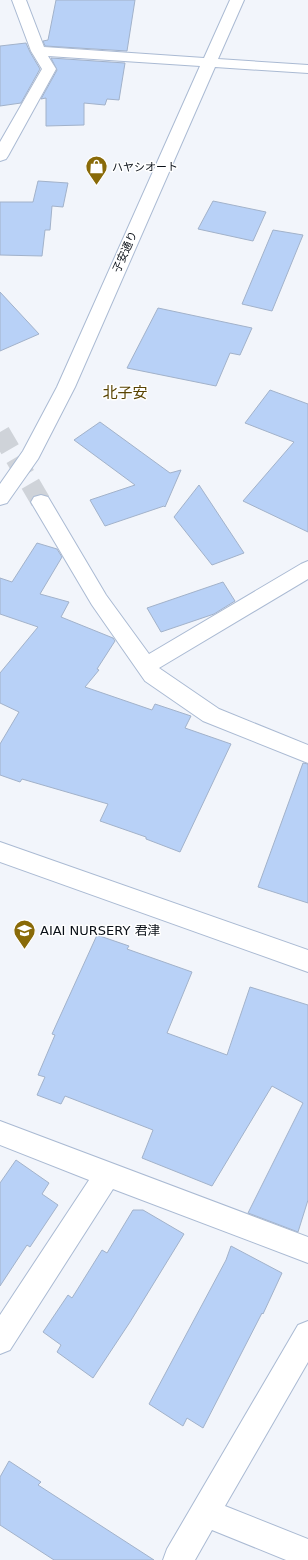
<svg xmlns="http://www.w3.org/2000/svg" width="308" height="1560" viewBox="0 0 308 1560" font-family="'DejaVu Sans','Noto Sans JP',sans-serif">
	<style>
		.building { fill: #b8d1f7; stroke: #a2b2ca }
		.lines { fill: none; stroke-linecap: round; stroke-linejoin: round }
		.minor-tunnel { stroke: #cfd3d9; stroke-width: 20; stroke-dasharray: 20 10; stroke-linecap: butt }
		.minor-casing { stroke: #aabad3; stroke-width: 2 }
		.minor { fill: #fff; fill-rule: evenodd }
		.labels { text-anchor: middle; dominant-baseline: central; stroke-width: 3; stroke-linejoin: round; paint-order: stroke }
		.far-poi-label { font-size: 11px; fill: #0a1018; stroke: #fff; text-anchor: start }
		.far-street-label { font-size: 11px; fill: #0a1018; stroke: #fff }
		.poi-label { font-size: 13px; fill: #0a1018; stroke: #fff; text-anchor: start }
		.quarter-label { font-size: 15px; fill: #594402; stroke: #fff }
	</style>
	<rect width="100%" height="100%" fill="#f2f5fb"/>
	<g class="building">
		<path d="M56,0H135L127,51L45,46L43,41L48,40Z"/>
		<path d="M26,43L30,52L40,69L21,103L0,106V46Z"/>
		<path d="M51,58L125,63L119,100L107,99L105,105L84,103V125L46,126V98L41,99L57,70Z"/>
		<path d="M38,181L68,183L63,207L52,206L50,230H45L42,256L0,255V202H33Z"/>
		<path d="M213,201L266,212L253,241L198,229Z"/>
		<path d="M273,230L303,235L272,311L242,304Z"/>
		<path d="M0,292L39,334L0,351Z"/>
		<path d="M158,308L252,328L240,355L230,353L216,386L127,368Z"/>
		<path d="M270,390L308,404V532L243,501L294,442L245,423Z"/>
		<path d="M100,422L170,473L181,470L165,507L164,506L105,526L90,500L135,485L74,440Z"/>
		<path d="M199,485L244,553L212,565L174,517Z"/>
		<path d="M37,543L57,549L62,557L40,594L69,602L61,617L113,638L115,641L97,669L99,670L85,687L152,710L155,704L191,716L185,728L231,744L180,852L146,839V837L100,821L108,804L22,779L20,782L0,775V744L19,712L0,703V673L38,627L0,614V578L12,582Z"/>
		<path d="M223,582L235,601L214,614L161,632L147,608Z"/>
		<path d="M303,763L308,764V903L258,887Z"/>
		<path d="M97,935L129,946L127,949L192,972L167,1033L227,1055L250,987L308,1005V1200L298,1232L248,1213L303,1103L272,1086L212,1186L142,1158L153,1130L65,1096L61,1104L37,1095L45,1077L38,1075L55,1035L52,1034Z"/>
		<path d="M16,1160L49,1183L42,1194L58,1205L30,1247L27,1245L0,1286V1183Z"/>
		<path d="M133,1210H143L184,1234L130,1322L93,1378L57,1352L61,1345L43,1332L68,1295L72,1298L102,1250L107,1253Z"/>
		<path d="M231,1246L282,1273L263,1314L262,1313L203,1428L187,1418L183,1426L149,1404L226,1260Z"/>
		<path d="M9,1461L41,1482L38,1485L154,1560H54L0,1525V1477Z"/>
	</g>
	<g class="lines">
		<path class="minor-tunnel" d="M0,432L41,502"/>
		<defs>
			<g id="minor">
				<path d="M12,0H26L44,47L204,58L230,0H244L218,59L308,65V73L215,67L75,387L38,459L7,503L0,505V484L23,451L57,387L200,66L48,56L56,69L8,156L6,159L0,161V142L42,69L31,51Z"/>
				<path d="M41,495L48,497L106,595L149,654L301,564L308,561V579L159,668L219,709L308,745V763L203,721L145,681L92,605L31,502L34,497Z"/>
				<path d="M0,842L308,950V972L0,862Z"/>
				<path d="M0,1121L308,1237V1263L113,1189L10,1350L0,1354V1315L89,1180L0,1145Z"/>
				<path d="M308,1321V1362L225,1506L308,1539V1560H286L212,1530L195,1560H163L167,1549L298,1325Z"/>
			</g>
		</defs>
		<use href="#minor" class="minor-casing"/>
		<use href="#minor" class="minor"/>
	</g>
	<defs>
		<symbol id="shop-pin" viewBox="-11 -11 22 30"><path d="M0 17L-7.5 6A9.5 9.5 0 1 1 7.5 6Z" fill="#896a08" stroke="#fff"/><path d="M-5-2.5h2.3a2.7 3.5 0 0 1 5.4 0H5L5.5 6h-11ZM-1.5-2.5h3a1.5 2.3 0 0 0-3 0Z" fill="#fff"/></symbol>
		<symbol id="school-pin" viewBox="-11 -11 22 30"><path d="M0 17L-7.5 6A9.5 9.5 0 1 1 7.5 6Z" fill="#896a08" stroke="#fff"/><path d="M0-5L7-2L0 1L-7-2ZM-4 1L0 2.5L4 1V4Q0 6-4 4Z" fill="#fff"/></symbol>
	</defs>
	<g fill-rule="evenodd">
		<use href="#shop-pin" x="84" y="154" width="25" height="34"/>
		<use href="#school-pin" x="12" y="918" width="25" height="34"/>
	</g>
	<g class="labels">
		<g class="far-poi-label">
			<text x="112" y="167">ハヤシオート</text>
		</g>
		<g class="far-street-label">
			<text transform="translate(125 252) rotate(-66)">子安通り</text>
		</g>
		<g class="poi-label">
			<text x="40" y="930">AIAI NURSERY 君津</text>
		</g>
		<g class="quarter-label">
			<text x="125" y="393">北子安</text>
		</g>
	</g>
</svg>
